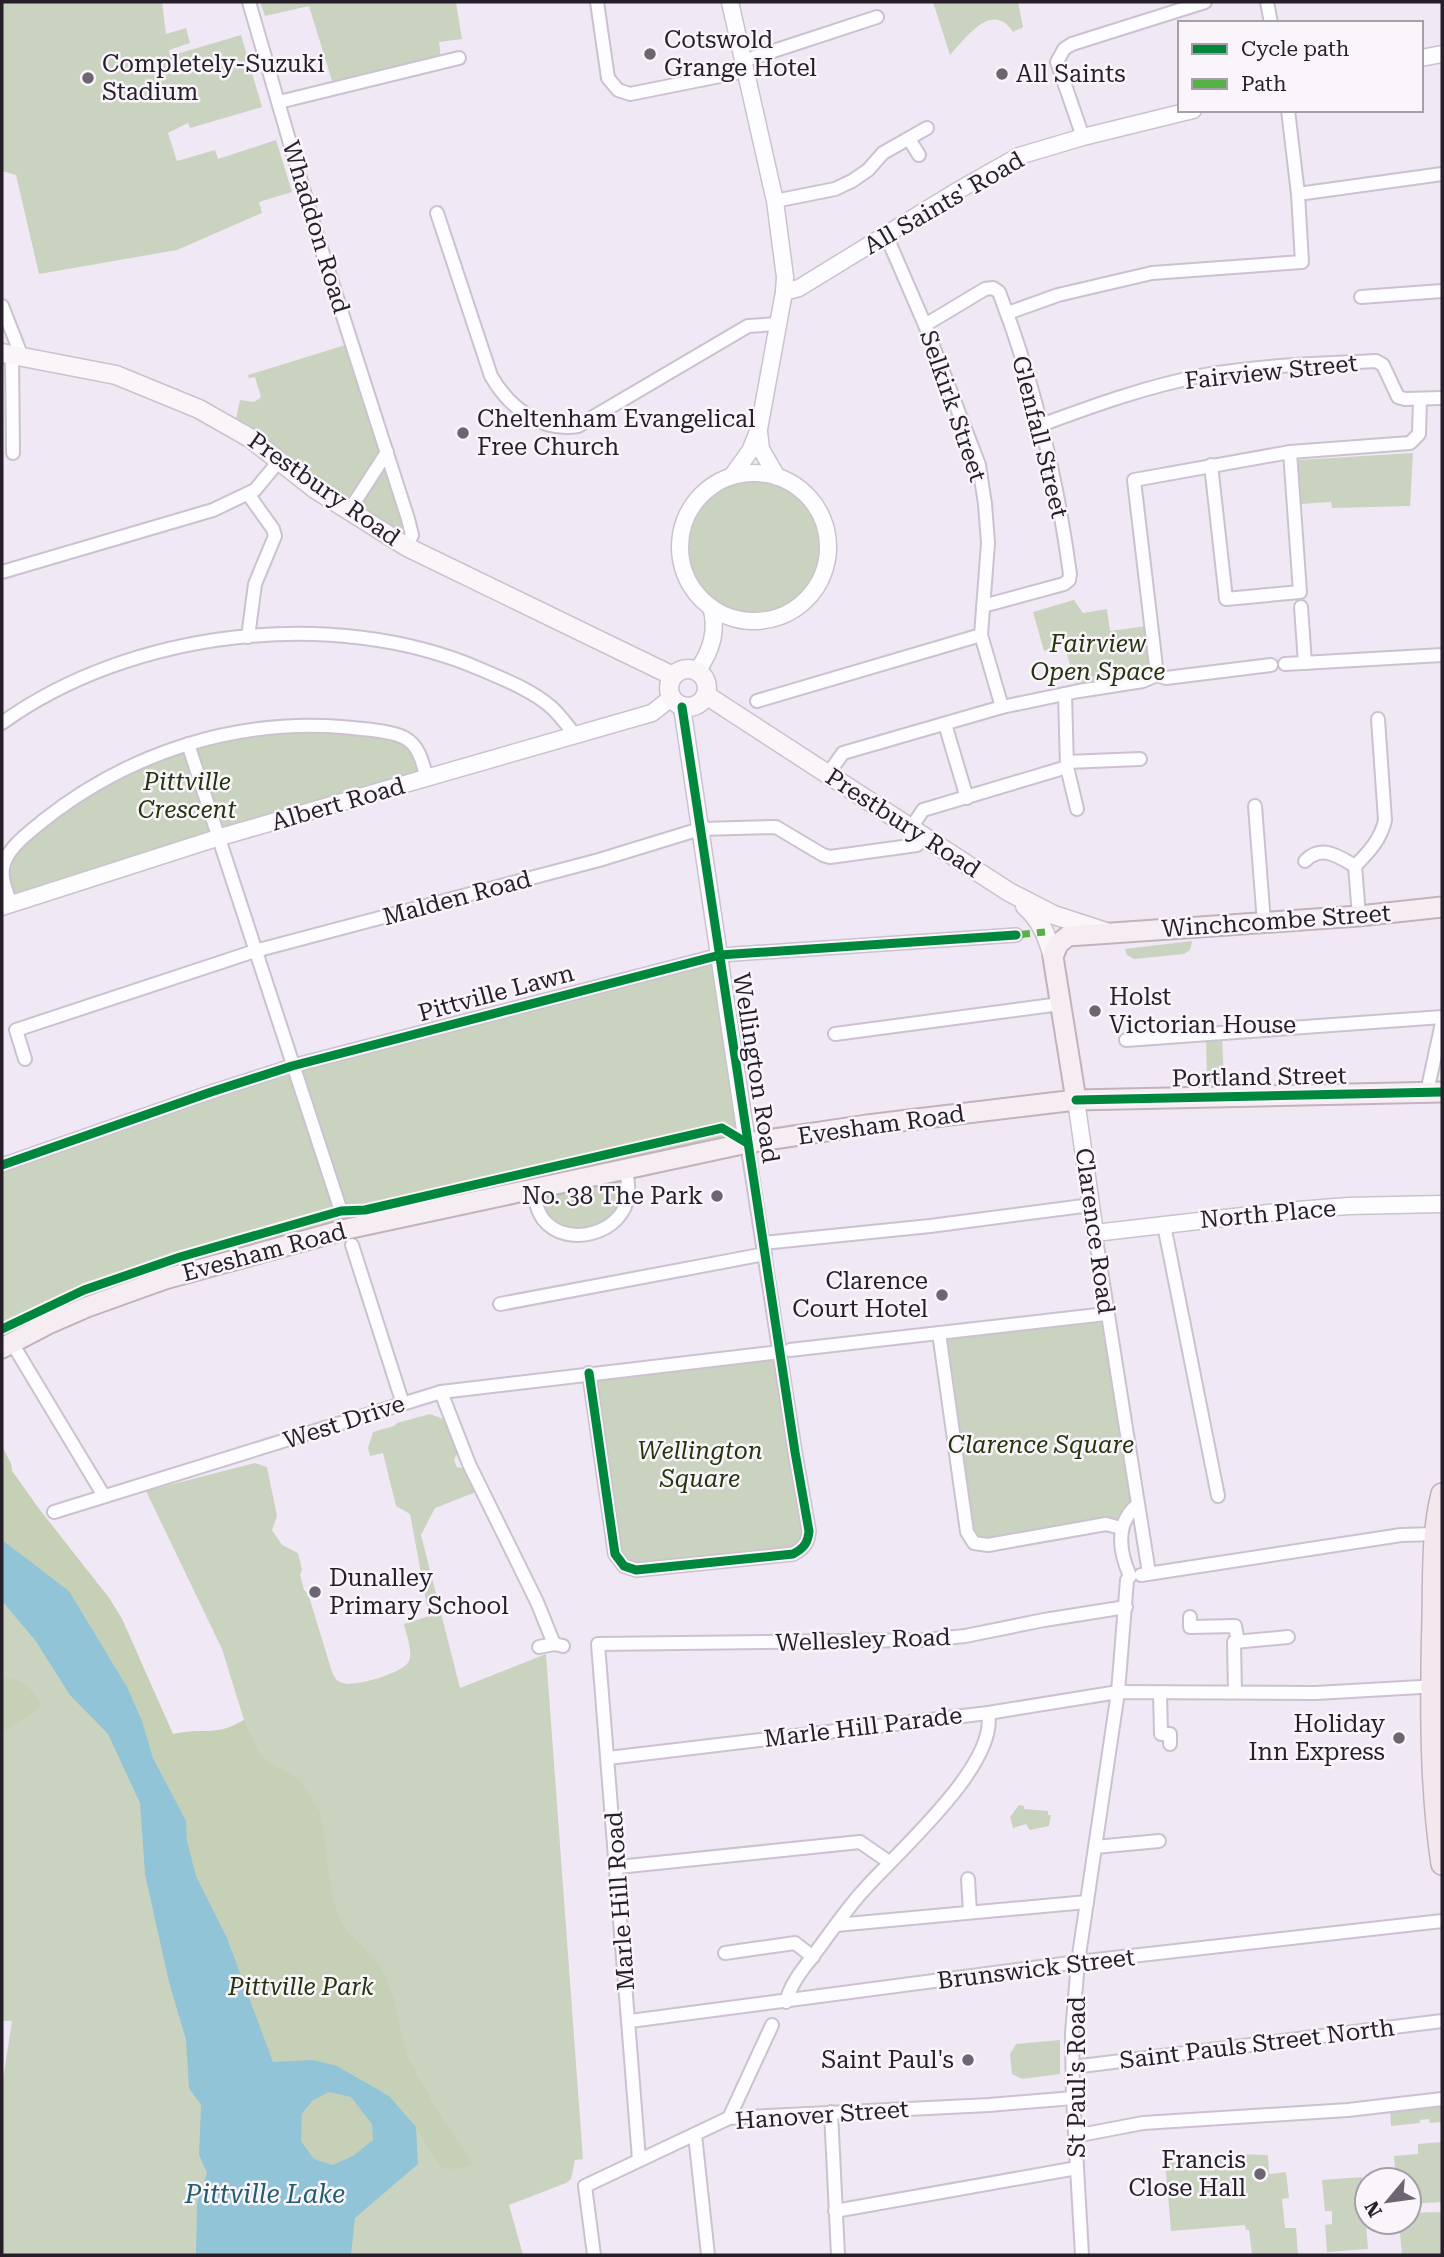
<svg xmlns="http://www.w3.org/2000/svg" width="1444" height="2257" viewBox="0 0 1444 2257" font-family="'Roboto Serif',serif">
	<style>
		.green { fill: #cad3bf }
		.forest { fill: #c5d0b7 }
		.water { fill: #92c4d8; fill-rule: evenodd }
		.lines { fill: none; stroke-linecap: round; stroke-linejoin: round }
		.minor-casing { stroke: #cac2ce; stroke-width: 16 }
		.tertiary-casing { stroke: #cac2ce; stroke-width: 19 }
		.secondary-casing { stroke: #cac2ce; stroke-width: 21 }
		.primary-casing { stroke: #c2b2bb; stroke-width: 23 }
		.trunk-casing { stroke: #c2b2bb; stroke-width: 24 }
		.minor { stroke: #fdfcfe; stroke-width: 12 }
		.tertiary { stroke: #fdfcfe; stroke-width: 16 }
		.secondary { stroke: #faf5f8; stroke-width: 18 }
		.primary { stroke: #f6edf2; stroke-width: 19 }
		.trunk { stroke: #f4e8ee; stroke-width: 21 }
		.quiet { stroke: #56b146; stroke-width: 7; stroke-dasharray: 14 7; stroke-linecap: butt }
		.cycleway-casing { stroke: #f9f5fb; stroke-width: 13 }
		.cycleway { stroke: #00873e; stroke-width: 9 }
		.poi-dot { fill: #6d6571; stroke: #f9f5fb; stroke-width: 2.5 }
		.labels { text-anchor: middle; dominant-baseline: central; stroke-width: 5; stroke-linejoin: round; paint-order: stroke }
		.poi-label { font-size: 24px; fill: #261f2a; stroke: #f9f5fb; text-anchor: start }
		.street-label { font-size: 24px; fill: #261f2a; stroke: #f9f5fb }
		.park-label { font-size: 24px; font-style: italic; fill: #24350c; stroke: #f9f5fb }
		.water-label { font-size: 26px; font-style: italic; fill: #225e70; stroke: #f9f5fb }
	</style>
	<rect width="100%" height="100%" fill="#f1e8f5"/>
	<g class="green">
		<path d="M2,2H162L166,34L186,28L190,43L169,50L170,56L241,35L262,107L190,128L188,123L168,133L177,161L215,150L218,159L276,140L292,192L259,202L262,213L177,250L39,274L16,175L2,171Z"/>
		<path d="M260,2H456L462,39L439,42L441,58L333,84L309,6L265,16Z"/>
		<path d="M933,2H1018L1023,27L1013,32C992,0 966,38 950,55Z"/>
		<path d="M352,343L408,519L407,547L234,428L240,400L254,402L261,397L255,377L249,378L250,383L248,375Z"/>
		<path d="M1413,453L1410,506L1332,508L1331,502L1300,504L1298,460Z"/>
		<circle cx="755" cy="547" r="68"/>
		<path d="M1074,600L1083,613L1107,609L1110,631L1153,625L1157,675L1078,691L1064,645L1044,651L1033,612Z"/>
		<path d="M276,727L404,737L427,779L11,904L3,874L25,838L133,765Z"/>
		<path d="M1192,941L1190,950L1184,954L1134,959L1127,955L1125,949Z"/>
		<path d="M720,955L747,1143L626,1169L624,1208L597,1231L549,1225L533,1189L240,1259L2,1348V1165L292,1066Z"/>
		<path d="M1222,1037L1224,1082L1207,1083L1206,1038Z"/>
		<path d="M1106,1314L1138,1504L1121,1528L974,1543L939,1333Z"/>
		<path d="M780,1352L795,1452L805,1546L636,1570L619,1561L589,1373Z"/>
		<path d="M430,1414L443,1419L458,1452L454,1460L457,1467L466,1469L476,1492L435,1508L421,1535L460,1688L546,1654L583,2159L575,2160L571,2179L566,2183L509,2205L523,2255H2V2086L12,2021H2V1446L11,1464L12,1471L39,1509L109,1598L122,1619L173,1735C202,1726 214,1738 244,1720L222,1649L146,1491L255,1463L267,1467L277,1516L272,1530L282,1545L298,1553L302,1570L300,1575L304,1590L308,1593L332,1672C335,1678 337,1682 343,1683C355,1687 404,1673 409,1661C413,1651 406,1634 404,1624L429,1616L410,1514L396,1506L383,1453L370,1456L368,1448L373,1432L394,1426L397,1423Z"/>
		<path d="M1019,1805L1024,1806V1809L1048,1811V1815H1051L1049,1826L1030,1830L1026,1824L1013,1828L1010,1817Z"/>
		<path d="M1060,2040V2074L1022,2079L1012,2074L1010,2054L1016,2044Z"/>
		<path d="M1442,2102V2122L1430,2123L1429,2119L1420,2120V2123L1391,2126L1390,2109Z"/>
		<path d="M1442,2142V2202L1409,2204V2180H1396L1394,2156L1418,2154V2144Z"/>
		<path d="M1238,2154L1268,2155L1269,2174L1286,2172L1289,2198L1282,2199L1285,2228H1296L1298,2255H1252L1249,2230H1246L1245,2225L1171,2231L1165,2160L1173,2162L1234,2157L1237,2158Z"/>
		<path d="M1362,2177L1368,2249L1327,2252L1325,2225L1332,2224V2211H1325L1322,2180Z"/>
		<path d="M1442,2212V2255H1402L1399,2222H1409V2213Z"/>
	</g>
	<g class="forest">
		<path d="M2,1446L11,1464L12,1471L39,1509L109,1598L122,1619L173,1734C202,1727 215,1738 244,1720L260,1756L299,1780L320,1812L334,1904L343,1927L381,1966L394,2000L407,2056L441,2117L473,2165L458,2169L441,2168L416,2127L283,2063H273L227,1938L196,1876L187,1841L186,1821L153,1758L142,1721L127,1687L69,1591L2,1540Z"/>
		<path d="M2,1677C21,1678 29,1687 41,1703L33,1713L2,1732Z"/>
		<path d="M329,2092L351,2097L372,2124L373,2140L353,2156L332,2165L314,2159L301,2141L302,2114L312,2101Z"/>
	</g>
	<path class="water" d="M2,1540L69,1591L127,1687L142,1721L153,1758L186,1821L187,1841L196,1876L227,1938L273,2062L313,2060L337,2066L389,2096L416,2127L418,2164L355,2218L351,2255H198L196,2253L197,2202L207,2173L199,2155L201,2105L189,2088L186,2040L169,1982L145,1874L140,1803L108,1734L70,1695L35,1640L2,1601ZM329,2092L351,2097L372,2124L373,2140L353,2156L332,2165L314,2159L301,2141L302,2114L312,2101Z"/>
	<g class="lines">
		<defs>
			<g id="minor">
				<path d="M249,2L314,226L408,519L412,535L407,547"/>
				<path d="M597,2L608,78L618,90L630,94L745,71"/>
				<path d="M1267,2L1271,23"/>
				<path d="M743,61L877,17"/>
				<path d="M279,102L459,58"/>
				<path d="M1083,137L1057,62L1064,49L1072,44L1205,2"/>
				<path d="M909,139L919,155"/>
				<path d="M1298,194L1442,174"/>
				<path d="M775,201L835,189L852,181L868,170L883,153L927,128"/>
				<path d="M437,213L491,376C509,407 540,432 578,426L748,326L777,324"/>
				<path d="M886,235L925,325L979,465L985,504L988,543L981,635L1002,707"/>
				<path d="M1361,297L1442,291"/>
				<path d="M2,306L22,357"/>
				<path d="M1008,313L1058,295L1152,273L1302,262L1298,194L1288,110"/>
				<path d="M925,325L985,289L993,288L999,292C1034,383 1057,478 1070,574L1069,580L1064,584L983,606"/>
				<path d="M12,355L13,453"/>
				<path d="M1041,425C1095,405 1148,386 1205,375C1261,365 1320,364 1376,361L1383,365L1398,397L1405,399L1442,398"/>
				<path d="M1211,465L1226,599L1300,592L1290,452"/>
				<path d="M349,511L387,452"/>
				<path d="M2,572L213,510L255,490L279,461"/>
				<path d="M1301,607L1305,663"/>
				<path d="M248,637L255,584L275,536L273,529L248,494"/>
				<path d="M1285,664L1442,655"/>
				<path d="M1157,675L1134,480L1290,452L1410,443L1419,434L1420,399"/>
				<path d="M1065,694L1067,767L1077,809"/>
				<path d="M757,701L981,635"/>
				<path d="M2,723C131,630 334,606 480,669C503,679 532,690 551,707C560,715 567,725 575,735"/>
				<path d="M945,724L967,798"/>
				<path d="M188,744L341,1211"/>
				<path d="M1067,762L1140,759"/>
				<path d="M828,774L843,753L1002,707L1079,691L1143,681L1157,675L1166,678L1271,665"/>
				<path d="M1255,806L1264,923"/>
				<path d="M911,828L923,810L1067,767"/>
				<path d="M1305,861C1321,844 1338,856 1355,866C1369,852 1381,839 1385,820L1378,719"/>
				<path d="M1355,866L1359,916"/>
				<path d="M11,904C7,892 1,880 3,868C6,848 30,832 44,820C129,753 234,719 342,727C359,729 391,730 405,738C420,746 423,765 427,779"/>
				<path d="M835,1034L1060,1004"/>
				<path d="M1126,1040L1442,1017"/>
				<path d="M25,1059L16,1030L255,951L599,860L700,829L776,827L823,855L830,857L917,845L924,836"/>
				<path d="M1427,1092L1442,1023"/>
				<path d="M2,1165L211,1092L292,1066L720,955L1016,935"/>
				<path d="M532,1188C535,1198 536,1210 543,1219C566,1249 624,1234 628,1195C629,1186 627,1176 626,1168"/>
				<path d="M1164,1225L1218,1496"/>
				<path d="M1095,1233L1149,1573"/>
				<path d="M763,1243L930,1226L1091,1205"/>
				<path d="M352,1245L403,1404"/>
				<path d="M500,1304L765,1254"/>
				<path d="M939,1333L967,1532L974,1543L988,1545L1106,1524L1121,1528"/>
				<path d="M12,1343L104,1496"/>
				<path d="M790,1350L1106,1314"/>
				<path d="M589,1373L615,1554L624,1566L636,1570L793,1554C804,1548 808,1543 809,1531L795,1452L747,1143"/>
				<path d="M441,1392L469,1464L537,1602L554,1644"/>
				<path d="M54,1512L441,1392L780,1352"/>
				<path d="M1141,1575L1401,1535L1437,1534"/>
				<path d="M1130,1576C1119,1551 1115,1523 1138,1504"/>
				<path d="M1190,1617V1627L1235,1626L1238,1642"/>
				<path d="M539,1647L554,1644L563,1646"/>
				<path d="M1235,1692L1234,1642L1288,1637"/>
				<path d="M1160,1693L1161,1734H1170V1744"/>
				<path d="M608,1758L988,1713L1118,1692L1316,1693L1438,1686"/>
				<path d="M1095,1847L1159,1841"/>
				<path d="M618,1867L860,1842L889,1862"/>
				<path d="M968,1879L970,1912"/>
				<path d="M836,1925L1087,1902"/>
				<path d="M725,1953L795,1943L813,1957"/>
				<path d="M786,2002C791,1982 804,1968 816,1952C831,1932 845,1911 862,1892C895,1854 999,1765 988,1713"/>
				<path d="M630,2021L1078,1962L1442,1921"/>
				<path d="M1073,2067L1442,2021"/>
				<path d="M831,2112L838,2255"/>
				<path d="M729,2118L772,2025"/>
				<path d="M695,2135L708,2255"/>
				<path d="M1075,2136L1143,2123L1348,2110L1442,2099"/>
				<path d="M639,2159L598,1644L925,1640L965,1636L1044,1620L1126,1607"/>
				<path d="M835,2211L1077,2168"/>
				<path d="M594,2255L585,2186L729,2118L989,2105L1073,2098"/>
				<path d="M1082,2255L1073,2098L1072,2033L1078,1962L1118,1692L1127,1580L1130,1576"/>
			</g>
			<g id="tertiary">
				<path d="M730,2L775,201L785,277L784,292L759,429L750,451L732,476"/>
				<path d="M1421,58L1442,54"/>
				<path d="M784,292L799,288L957,191L1019,156L1083,137L1193,110"/>
				<path d="M759,432L761,449L777,477"/>
				<circle cx="754" cy="547" r="74"/>
				<path d="M697,671C711,652 718,630 711,607"/>
				<path d="M682,707L747,1143"/>
				<path d="M2,907L217,838L652,713L671,698"/>
				<path d="M1076,1100L1095,1233L1285,1211L1348,1206L1442,1204"/>
			</g>
			<g id="secondary">
				<path d="M2,353L116,375L199,409L250,438L315,489L407,547L673,676"/>
				<circle cx="688" cy="688" r="19"/>
				<path d="M706,695L1009,892L1054,915L1109,933"/>
				<path d="M1025,906C1041,920 1047,936 1053,957"/>
			</g>
			<g id="primary">
				<path d="M1076,1100L1053,957L1058,944L1068,936L1359,916L1442,907"/>
				<path d="M2,1348L48,1324L87,1307L165,1279L347,1229L747,1143L867,1125L1076,1100L1442,1092"/>
			</g>
			<path id="trunk" d="M1442,1494C1432,1534 1434,1577 1433,1618C1431,1699 1430,1784 1442,1864"/>
		</defs>
		<use href="#minor" class="minor-casing"/>
		<use href="#tertiary" class="tertiary-casing"/>
		<use href="#secondary" class="secondary-casing"/>
		<use href="#primary" class="primary-casing"/>
		<use href="#trunk" class="trunk-casing"/>
		<use href="#minor" class="minor"/>
		<use href="#tertiary" class="tertiary"/>
		<use href="#secondary" class="secondary"/>
		<use href="#primary" class="primary"/>
		<use href="#trunk" class="trunk"/>
		<path class="quiet" d="M1016,935L1045,932"/>
		<defs>
			<g id="cycleway">
				<path d="M1076,1100L1442,1092"/>
				<path d="M2,1165L211,1092L292,1066L720,955L1016,935"/>
				<path d="M2,1329L84,1290L180,1257L341,1211L365,1210L722,1128L747,1143"/>
				<path d="M589,1373L615,1554L624,1566L636,1570L793,1554C804,1548 808,1543 809,1531L795,1452L682,707"/>
			</g>
		</defs>
		<use href="#cycleway" class="cycleway-casing"/>
		<use href="#cycleway" class="cycleway"/>
	</g>
	<g class="poi-dot">
		<circle cx="650" cy="54" r="7"/>
		<circle cx="1002" cy="74" r="7"/>
		<circle cx="88" cy="78" r="7"/>
		<circle cx="463" cy="433" r="7"/>
		<circle cx="1095" cy="1011" r="7"/>
		<circle cx="717" cy="1196" r="7"/>
		<circle cx="942" cy="1295" r="7"/>
		<circle cx="315" cy="1592" r="7"/>
		<circle cx="1399" cy="1738" r="7"/>
		<circle cx="968" cy="2060" r="7"/>
		<circle cx="1260" cy="2174" r="7"/>
	</g>
	<g class="labels">
		<g class="poi-label">
			<text x="664" y="40">Cotswold<tspan x="664" dy="28">Grange Hotel</tspan></text>
			<text x="102" y="64">Completely-Suzuki<tspan x="102" dy="28">Stadium</tspan></text>
			<text x="1016" y="74">All Saints</text>
			<text x="477" y="419">Cheltenham Evangelical<tspan x="477" dy="28">Free Church</tspan></text>
			<text x="1109" y="997">Holst<tspan x="1109" dy="28">Victorian House</tspan></text>
			<text x="703" y="1196" text-anchor="end">No. 38 The Park</text>
			<text x="928" y="1281" text-anchor="end">Clarence<tspan x="928" dy="28">Court Hotel</tspan></text>
			<text x="329" y="1578">Dunalley<tspan x="329" dy="28">Primary School</tspan></text>
			<text x="1385" y="1724" text-anchor="end">Holiday<tspan x="1385" dy="28">Inn Express</tspan></text>
			<text x="954" y="2060" text-anchor="end">Saint Paul's</text>
			<text x="1246" y="2160" text-anchor="end">Francis<tspan x="1246" dy="28">Close Hall</tspan></text>
		</g>
		<g class="street-label">
			<text transform="translate(944 203) rotate(-30)">All Saints' Road</text>
			<text transform="translate(316 227) rotate(73)">Whaddon Road</text>
			<text transform="translate(1271 372) rotate(-6)">Fairview Street</text>
			<text transform="translate(953 406) rotate(71)">Selkirk Street</text>
			<text transform="translate(1040 437) rotate(76)">Glenfall Street</text>
			<text transform="translate(324 489) rotate(35)">Prestbury Road</text>
			<text transform="translate(338 804) rotate(-16)">Albert Road</text>
			<text transform="translate(903 823) rotate(33)">Prestbury Road</text>
			<text transform="translate(457 898) rotate(-15)">Malden Road</text>
			<text transform="translate(1276 921) rotate(-4)">Winchcombe Street</text>
			<text transform="translate(496 993) rotate(-15)">Pittville Lawn</text>
			<text transform="translate(756 1068) rotate(81)">Wellington Road</text>
			<text transform="translate(1259 1077) rotate(-1)">Portland Street</text>
			<text transform="translate(881 1125) rotate(-8)">Evesham Road</text>
			<text transform="translate(1268 1214) rotate(-5)">North Place</text>
			<text transform="translate(1095 1231) rotate(82)">Clarence Road</text>
			<text transform="translate(264 1252) rotate(-15)">Evesham Road</text>
			<text transform="translate(344 1422) rotate(-18)">West Drive</text>
			<text transform="translate(863 1640) rotate(-2)">Wellesley Road</text>
			<text transform="translate(863 1727) rotate(-7)">Marle Hill Parade</text>
			<text transform="translate(620 1901) rotate(-94)">Marle Hill Road</text>
			<text transform="translate(1036 1969) rotate(-7)">Brunswick Street</text>
			<text transform="translate(1257 2044) rotate(-7)">Saint Pauls Street North</text>
			<text transform="translate(1077 2077) rotate(-90)">St Paul's Road</text>
			<text transform="translate(822 2115) rotate(-4)">Hanover Street</text>
		</g>
		<g class="park-label">
			<text x="1098" y="644">Fairview<tspan x="1098" dy="28">Open Space</tspan></text>
			<text x="187" y="782">Pittville<tspan x="187" dy="28">Crescent</tspan></text>
			<text x="1041" y="1445">Clarence Square</text>
			<text x="700" y="1451">Wellington<tspan x="700" dy="28">Square</tspan></text>
			<text x="301" y="1987">Pittville Park</text>
		</g>
		<g class="water-label">
			<text x="265" y="2194">Pittville Lake</text>
		</g>
	</g>
	<rect width="1444" height="2257" fill="none" stroke="#261f2a" stroke-width="7"/>
	<rect x="1178" y="21" width="245" height="91" fill="#f9f5fb" stroke="#a59fa7" stroke-width="2"/>
	<rect x="1192" y="44" width="35" height="10" fill="#00873e" stroke="#a59fa7" stroke-width="2"/>
	<text x="1241" y="56" font-size="21" fill="#261f2a">Cycle path</text>
	<rect x="1192" y="79" width="35" height="10" fill="#56b146" stroke="#a59fa7" stroke-width="2"/>
	<text x="1241" y="91" font-size="21" fill="#261f2a">Path</text>
	<g transform="translate(1388 2201) rotate(241)"><circle r="33" fill="#f9f5fb" stroke="#a59fa7" stroke-width="2"/>
	<path d="M0-5L12 26L0 18L-12 26Z" fill="#6d6571"/>
	<text y="-10" font-size="19" font-weight="bold" text-anchor="middle" fill="#261f2a">N</text>
	</g>
</svg>
